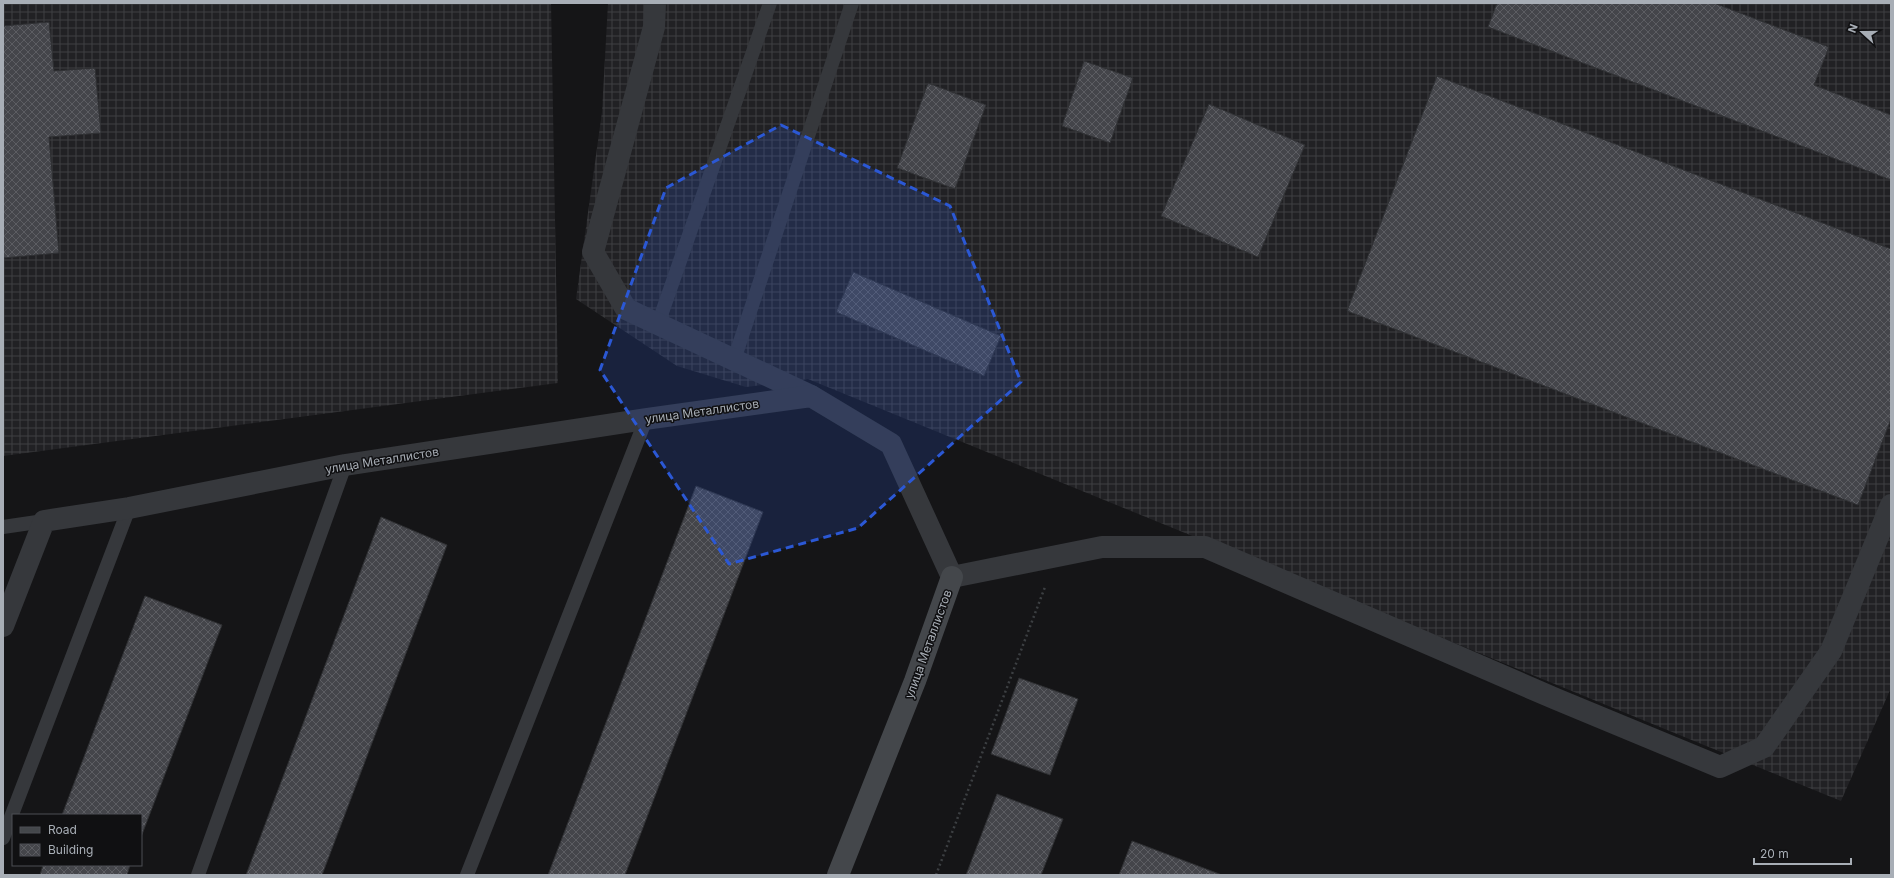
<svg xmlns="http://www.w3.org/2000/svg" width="1894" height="878" viewBox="0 0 1894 878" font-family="Inter,sans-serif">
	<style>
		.industrial { fill: url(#industrial-grid) }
		.building { fill: url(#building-cross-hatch); stroke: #2f3033 }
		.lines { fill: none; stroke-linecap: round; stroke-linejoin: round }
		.path { stroke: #3c3f42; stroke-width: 2.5; stroke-dasharray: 2 3; stroke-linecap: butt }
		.lane { stroke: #36383c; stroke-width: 14 }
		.street { stroke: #36383c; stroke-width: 22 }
		.secondary { stroke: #44474b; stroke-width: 22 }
		.marked { fill: #2b58d5; fill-opacity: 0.2; stroke: #2b58d5; stroke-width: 3; stroke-dasharray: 8 5; stroke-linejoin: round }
		.labels { text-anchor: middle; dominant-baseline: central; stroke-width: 3; stroke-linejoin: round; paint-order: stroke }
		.street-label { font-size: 12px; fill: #a8aeb6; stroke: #101012 }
	</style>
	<defs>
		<pattern id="industrial-grid" width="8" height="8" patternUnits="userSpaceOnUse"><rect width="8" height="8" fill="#212124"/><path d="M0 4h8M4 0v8" fill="none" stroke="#3e3f42"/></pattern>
		<pattern id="building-cross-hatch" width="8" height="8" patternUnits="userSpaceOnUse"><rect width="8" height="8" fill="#44454a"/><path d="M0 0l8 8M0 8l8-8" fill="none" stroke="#5c5d62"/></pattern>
	</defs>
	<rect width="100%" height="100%" fill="#151517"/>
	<g class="industrial">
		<path d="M3,3H551L558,383L3,456Z"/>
		<path d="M608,3H1891V688L1841,801L808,379L746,387L677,366L576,299L602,112Z"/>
	</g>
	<g class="building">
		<path d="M1497,3H1714L1829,47L1814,85L1891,115V180L1488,27Z"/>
		<path d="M49,22L54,71L95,68L101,133L49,137L59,253L3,258V26Z"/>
		<path d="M1084,61L1133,78L1110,143L1062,126Z"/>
		<path d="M1437,76L1891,249V419L1858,505L1347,311Z"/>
		<path d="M928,83L986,105L955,189L897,168Z"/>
		<path d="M1209,104L1305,145L1258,257L1161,216Z"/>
		<path d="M853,272L1001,336L984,376L836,312Z"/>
		<path d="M696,486L763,512L625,875H548Z"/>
		<path d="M381,517L447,545L322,875H246Z"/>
		<path d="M145,596L222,625L141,837V815H62Z"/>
		<path d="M1019,678L1078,699L1050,775L991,754Z"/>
		<path d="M997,794L1063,819L1041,875H966Z"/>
		<path d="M1132,841L1222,875H1119Z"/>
		<path d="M43,865H130L127,875H40Z"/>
	</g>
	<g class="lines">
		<path class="path" d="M936,875L1045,587"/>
		<g class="lane">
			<path d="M658,324L770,3"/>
			<path d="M734,360L852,3"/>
			<path d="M3,527L44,521"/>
			<path d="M3,838L129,508"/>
			<path d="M198,875L345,465"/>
			<path d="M467,875L646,419"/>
		</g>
		<g class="street">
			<path d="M655,3L654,27L593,252L626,309L811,396"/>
			<path d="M3,626L44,521L129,508L345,465L646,419L811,396L891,444L952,577L1102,547H1205L1556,699L1720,767L1764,747L1831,651L1891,505"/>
		</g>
		<path class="secondary" d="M838,875L915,681L952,577"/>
	</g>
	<path class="marked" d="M781,125L950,206L1021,382L858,528L729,564L600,370L666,188Z"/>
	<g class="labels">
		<g class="street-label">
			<text transform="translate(702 411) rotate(-8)">улица Металлистов</text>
			<text transform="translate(382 460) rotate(-9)">улица Металлистов</text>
			<text transform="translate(928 644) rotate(-70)">улица Металлистов</text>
		</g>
	</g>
	<rect width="1894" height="878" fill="none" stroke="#a8aeb6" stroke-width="8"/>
	<rect x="12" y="814" width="130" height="52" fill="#101012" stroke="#4d4f54"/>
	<rect x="20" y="827" width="20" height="6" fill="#44474b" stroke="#4d4f54"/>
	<text x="48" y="834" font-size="12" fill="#a8aeb6">Road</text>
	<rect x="20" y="844" width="20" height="12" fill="url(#building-cross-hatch)" stroke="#4d4f54"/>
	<text x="48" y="854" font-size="12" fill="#a8aeb6">Building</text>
	<g transform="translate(1862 32) rotate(291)" stroke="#101012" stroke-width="3" paint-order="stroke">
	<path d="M0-3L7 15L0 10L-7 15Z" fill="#a8aeb6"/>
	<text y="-6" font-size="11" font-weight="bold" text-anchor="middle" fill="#a8aeb6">N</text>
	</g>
	<path d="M1754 858v6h97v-6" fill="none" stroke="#a8aeb6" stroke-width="2"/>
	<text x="1760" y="858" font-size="12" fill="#a8aeb6" stroke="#101012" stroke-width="3" paint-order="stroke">20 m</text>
</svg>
